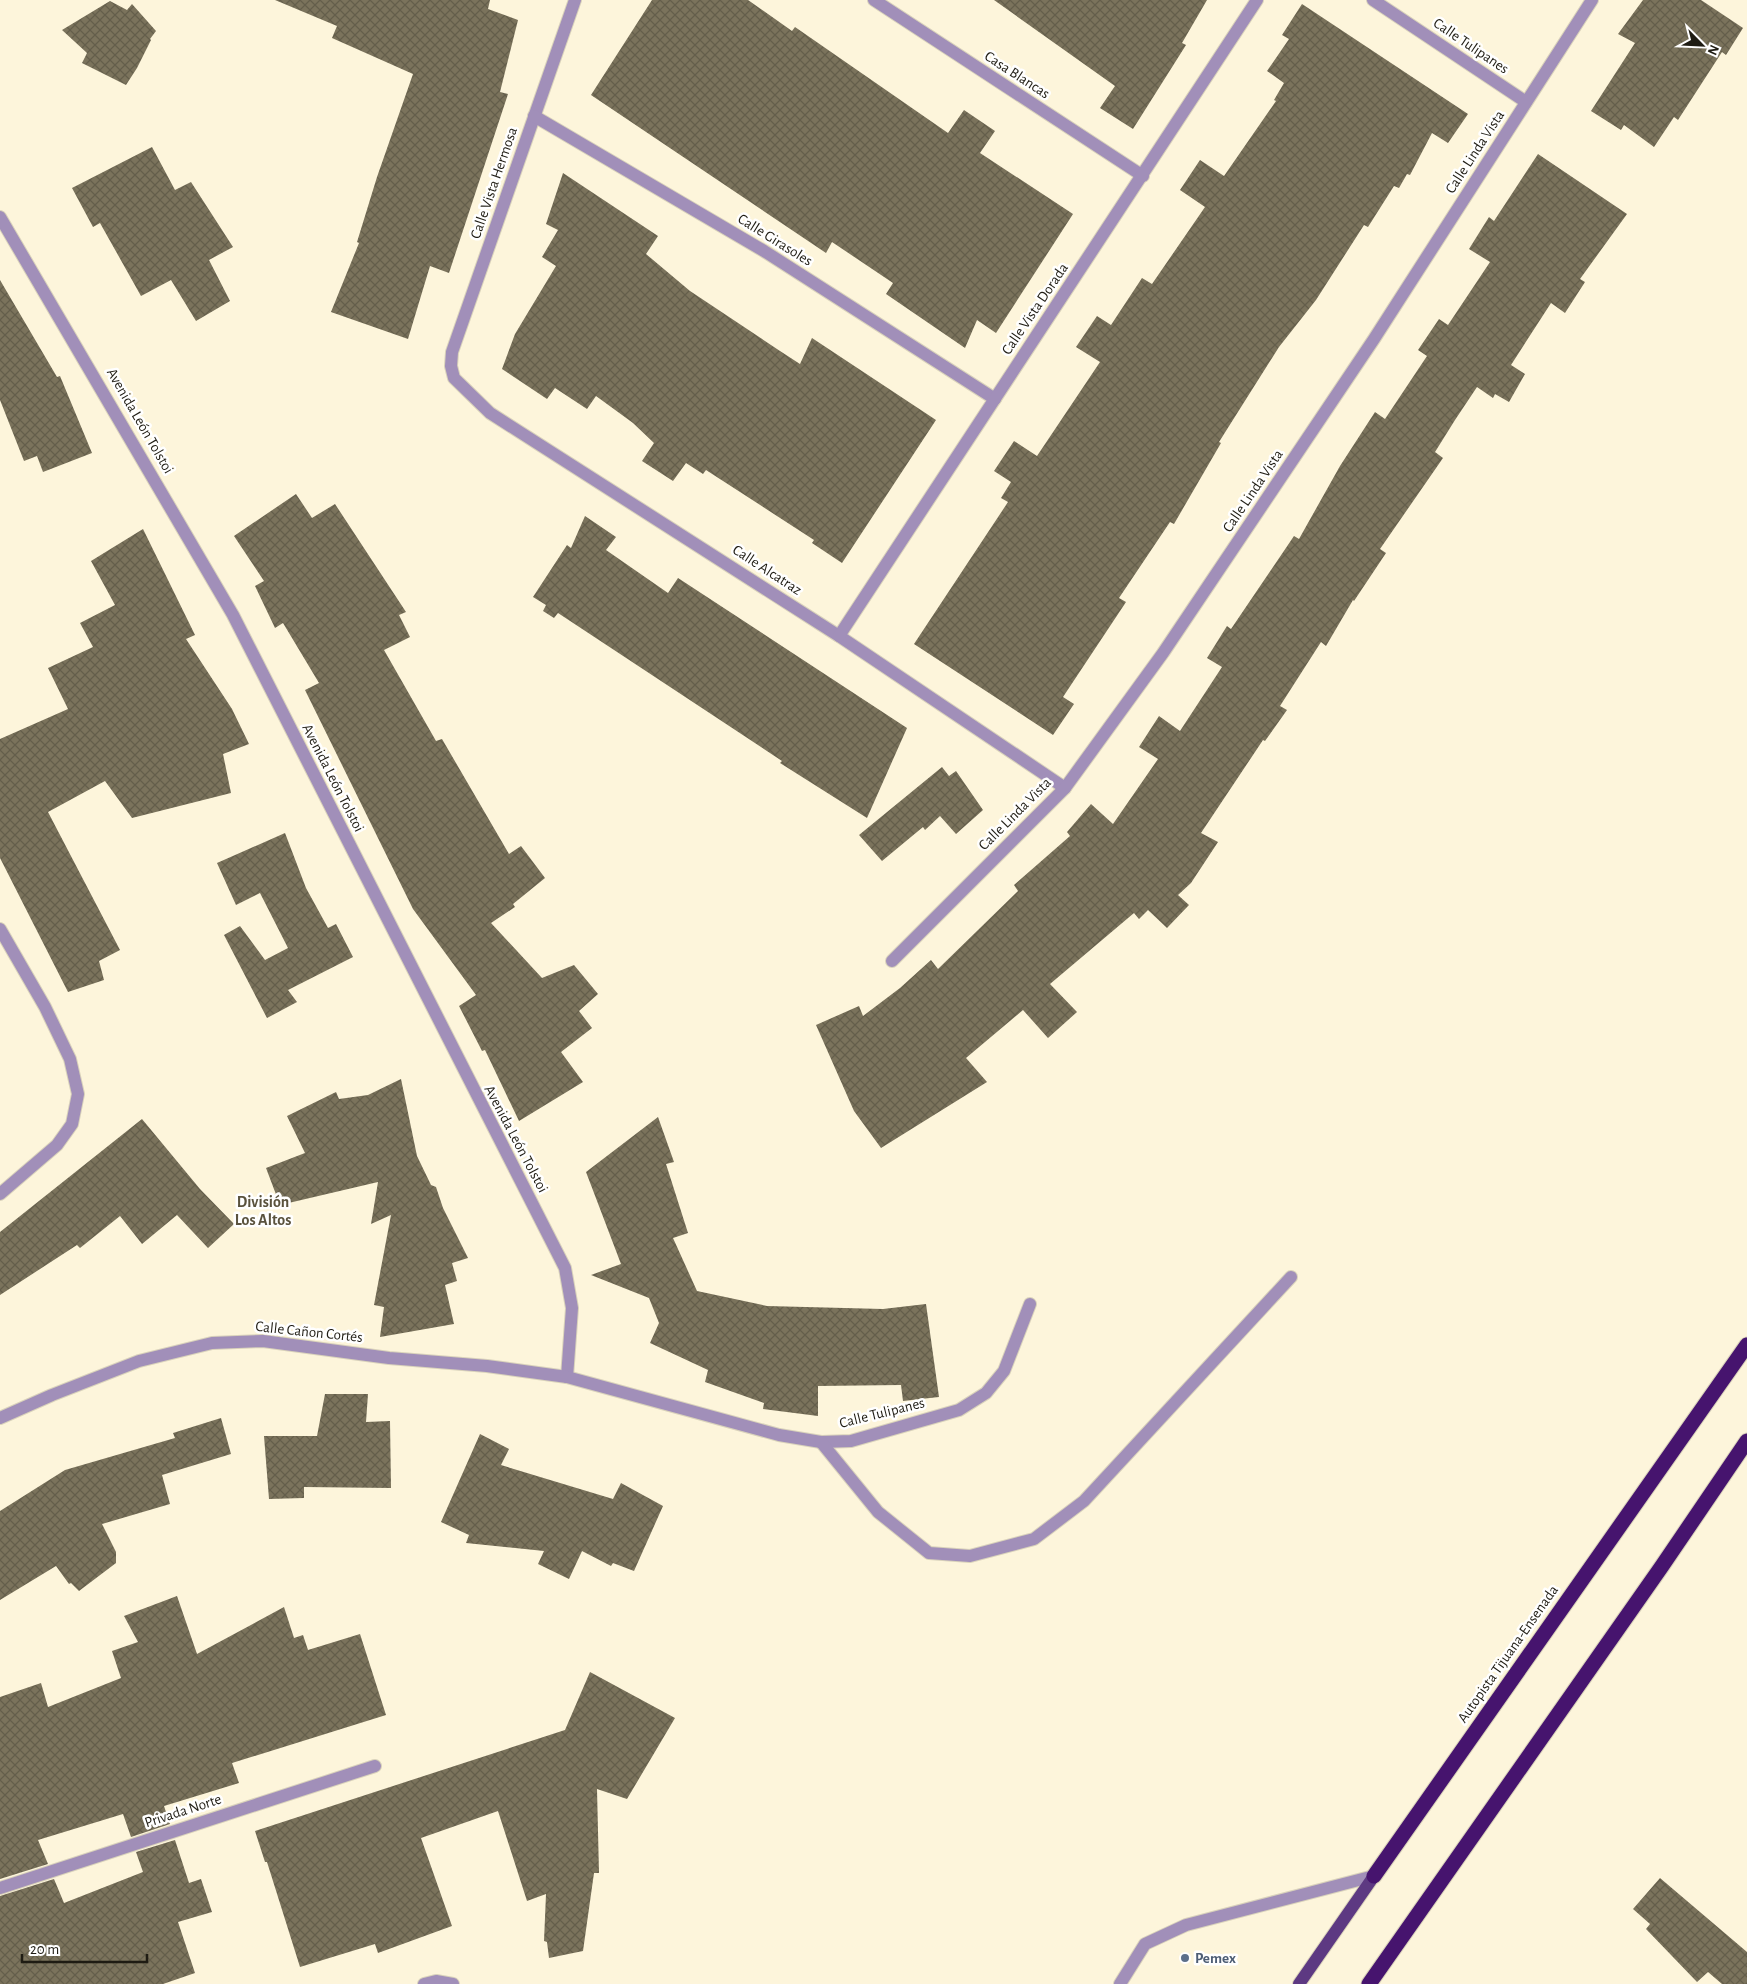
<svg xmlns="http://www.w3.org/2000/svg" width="1747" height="1984" viewBox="0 0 1747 1984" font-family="'Alegreya Sans',sans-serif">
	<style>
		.building { fill: url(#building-cross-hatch) }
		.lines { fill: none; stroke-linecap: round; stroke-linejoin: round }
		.minor-casing { stroke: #d9d2bb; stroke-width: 14 }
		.major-casing { stroke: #d9d2bb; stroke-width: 14 }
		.highway-casing { stroke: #d9d2bb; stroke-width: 17 }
		.minor { stroke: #a18fb9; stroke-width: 12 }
		.major { stroke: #5d3982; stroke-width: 12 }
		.highway { stroke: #46146e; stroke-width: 15 }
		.service-dot { fill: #5c6f8a; stroke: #fff; stroke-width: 2 }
		.labels { text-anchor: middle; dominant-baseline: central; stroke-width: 5; stroke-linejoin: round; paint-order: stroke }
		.street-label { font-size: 15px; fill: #1f1c13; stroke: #fff }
		.service-label { font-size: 15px; font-weight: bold; fill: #4e5e75; stroke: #fff; text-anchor: start }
		.neighbourhood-label { font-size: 16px; font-weight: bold; fill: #5a523d; stroke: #fff }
	</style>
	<defs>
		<pattern id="building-cross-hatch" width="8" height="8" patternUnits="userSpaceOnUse" patternTransform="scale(1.25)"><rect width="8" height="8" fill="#7b735c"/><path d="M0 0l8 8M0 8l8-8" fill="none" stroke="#645e4b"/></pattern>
	</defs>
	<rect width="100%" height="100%" fill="#fdf5db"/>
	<g class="building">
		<path d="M275,0H490L488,9L518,20L500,92L508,94L449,273L430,266L408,339L331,312L359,243L357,242L377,177L413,74L332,38L337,26Z"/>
		<path d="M652,0H748L792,31L795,27L948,133L964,110L995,131L980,153L1073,214L996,333L977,320L965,348L886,294L893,283L832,242L826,253L591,95Z"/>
		<path d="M994,0H1207L1182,43L1186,45L1133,129L1100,108L1115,86Z"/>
		<path d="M1643,0H1701L1743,28L1726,55L1722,52L1678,120L1674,117L1654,147L1624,125L1621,130L1591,111L1635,43L1618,34Z"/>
		<path d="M110,1L127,10L132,4L156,31L150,39L151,40L137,68L126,85L82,63L87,53L62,30Z"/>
		<path d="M1302,4L1468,114L1448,143L1432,133L1410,175L1407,174L1399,188L1394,186L1368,227L1364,225L1316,300L1279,347L1219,442L1221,443L1174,524L1170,522L1119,598L1126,602L1063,697L1074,704L1053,735L914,644L1008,502L1001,498L1011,482L994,471L1014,441L1037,456L1100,362L1076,347L1097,316L1111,325L1142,278L1152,284L1205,207L1180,190L1200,160L1224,176L1276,101L1274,100L1284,83L1267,71L1289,39L1282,35Z"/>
		<path d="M152,147L175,190L191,182L233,247L209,260L230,301L196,321L171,280L141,296L100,223L93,227L72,188Z"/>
		<path d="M1538,154L1627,214L1580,279L1585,282L1565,313L1551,303L1511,365L1525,374L1509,402L1495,394L1493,398L1477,387L1455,420L1435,452L1443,458L1380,549L1386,553L1354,601L1353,600L1326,646L1321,642L1280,706L1287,710L1265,741L1263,740L1201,833L1218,842L1191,883L1178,895L1189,905L1167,928L1148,910L1139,919L1134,913L1050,984L1077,1012L1048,1038L1023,1010L966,1058L987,1082L881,1148L854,1111L816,1025L859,1006L863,1016L900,988L931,960L938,969L1018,891L1014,885L1070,836L1067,832L1091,804L1113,824L1158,759L1139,747L1159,716L1180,731L1222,667L1207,658L1227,626L1231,629L1294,536L1299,539L1340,466L1375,412L1385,419L1427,356L1418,350L1439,319L1448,325L1490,262L1469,249L1489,217L1494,221Z"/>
		<path d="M563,173L658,236L646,254L690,291L780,351L800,364L812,338L936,420L842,563L812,543L814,540L706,470L703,474L686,463L673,481L642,461L654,443L633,423L596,396L587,409L555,388L547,399L502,369L515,334L556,266L542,257L558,230L546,224Z"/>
		<path d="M0,280L57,377L60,376L92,453L43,472L37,456L24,461L0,400Z"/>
		<path d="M296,494L312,518L335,504L406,612L399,615L410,637L384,650L436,741L442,739L509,854L521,846L545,878L513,904L515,907L491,923L542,978L574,965L598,994L579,1011L592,1028L561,1052L583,1082L519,1121L485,1050L482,1051L459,1006L476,995L413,909L305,690L319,683L283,623L275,628L255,586L264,581L234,536Z"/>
		<path d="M585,516L616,537L606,550L668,593L678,578L907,728L867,818L780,763L782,761L558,613L554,618L543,611L546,605L533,597L567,545L571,548Z"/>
		<path d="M143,529L195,635L186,639L232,709L249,744L223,754L231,793L132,818L105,781L48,812L120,950L99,961L104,980L68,992L0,858V739L68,709L48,668L93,647L80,623L115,605L91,561Z"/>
		<path d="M942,767L949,776L956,771L983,810L956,834L940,816L925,830L923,827L882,861L859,835Z"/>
		<path d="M285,833L306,888L328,928L336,924L353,957L288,990L297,1002L267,1018L224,935L240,926L265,960L288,948L260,893L236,905L217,863Z"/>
		<path d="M401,1079L417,1156L431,1185L436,1187L443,1208L468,1258L452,1263L457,1281L445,1285L454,1324L380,1337L384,1307L374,1305L391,1215L371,1224L378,1182L280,1205L266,1168L305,1153L287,1116L336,1092L339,1099L368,1095Z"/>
		<path d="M658,1117L674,1162L666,1164L688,1233L673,1238L697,1291L767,1306L883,1309L926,1304L939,1397L903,1401L901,1385L818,1386V1416L763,1409L764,1403L705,1382L708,1370L650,1343L659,1323L649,1298L591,1275L621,1264L586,1172Z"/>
		<path d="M142,1119L200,1189L234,1224L208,1248L177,1215L142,1244L120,1216L80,1248L77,1245L0,1295V1232Z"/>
		<path d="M325,1394H368L366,1422L390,1421L391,1488L304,1487V1498L269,1499L264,1436H317Z"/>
		<path d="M221,1418L231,1454L162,1475L170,1504L102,1524L116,1552V1563L79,1591L71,1583L69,1584L56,1566L0,1600V1511L65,1470L175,1438L173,1433Z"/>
		<path d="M480,1434L509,1449L501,1465L613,1499L621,1483L663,1506L634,1571L613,1563L611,1566L582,1551L569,1579L538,1564L544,1551L466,1543L469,1535L441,1522Z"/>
		<path d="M177,1596L197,1654L284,1607L294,1638L303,1635L308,1650L360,1634L386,1715L232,1763L239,1783L164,1806L170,1824L131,1837L123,1814L38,1840L48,1864L0,1879V1697L41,1683L48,1707L121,1678L112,1651L138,1642L124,1616Z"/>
		<path d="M590,1672L675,1718L627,1799L597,1789L599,1873H594L583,1951L549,1958L547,1942L544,1941L546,1894L527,1901L498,1811L421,1838L452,1926L378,1953L375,1944L300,1967L267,1862H265L255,1831L565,1730Z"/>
		<path d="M175,1840L189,1883L201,1879L212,1912L178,1922L195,1973L163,1984H0V1896L54,1879L64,1903L143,1872L136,1852Z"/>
		<path d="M1660,1878L1747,1952V1984H1722L1708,1972L1697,1982L1646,1929L1650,1924L1633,1909Z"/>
	</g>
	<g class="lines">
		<defs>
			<g id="minor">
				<path d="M575,0L452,352L451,366L454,378L490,413L839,636L1065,788"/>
				<path d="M874,0L1143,176"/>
				<path d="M1373,0L1526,102"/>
				<path d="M534,116L764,251L995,399"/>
				<path d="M0,217L233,615L565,1268L572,1308L567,1377"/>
				<path d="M839,636L1257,0"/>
				<path d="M0,929L45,1007L70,1059L78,1094L72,1124L57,1145L0,1194"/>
				<path d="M892,961L1065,788L1163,653L1374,339L1592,0"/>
				<path d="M0,1418L52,1395L139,1361L212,1343L263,1341L389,1358L487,1366L567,1377L779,1435L821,1442L851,1441L959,1410L986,1393L1004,1371L1030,1304"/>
				<path d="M821,1442L878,1512L929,1553L970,1556L1034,1539L1084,1501L1291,1277"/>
				<path d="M0,1888L375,1766"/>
				<path d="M424,1984L436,1981L453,1984"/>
				<path d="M1120,1984L1145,1944L1186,1925L1374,1876"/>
			</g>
			<path id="major" d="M1299,1984L1374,1876"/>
			<g id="highway">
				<path d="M1374,1876L1747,1345"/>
				<path d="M1369,1984L1662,1566L1747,1441"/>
			</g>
		</defs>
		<use href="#minor" class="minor-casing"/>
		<use href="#major" class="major-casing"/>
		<use href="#highway" class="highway-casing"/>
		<use href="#minor" class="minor"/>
		<use href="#major" class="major"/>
		<use href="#highway" class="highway"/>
	</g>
	<circle class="service-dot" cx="1185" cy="1958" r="5"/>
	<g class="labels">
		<g class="street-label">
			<text transform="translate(1471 46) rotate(34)">Calle Tulipanes</text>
			<text transform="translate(1017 75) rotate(33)">Casa Blancas</text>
			<text transform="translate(1475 152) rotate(-57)">Calle Linda Vista</text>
			<text transform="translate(494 183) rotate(-71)">Calle Vista Hermosa</text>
			<text transform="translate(775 240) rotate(32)">Calle Girasoles</text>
			<text transform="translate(1035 309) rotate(-56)">Calle Vista Dorada</text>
			<text transform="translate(140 421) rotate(60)">Avenida León Tolstoi</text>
			<text transform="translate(1253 491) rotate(-56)">Calle Linda Vista</text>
			<text transform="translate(767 570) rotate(33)">Calle Alcatraz</text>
			<text transform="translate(333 778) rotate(63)">Avenida León Tolstoi</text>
			<text transform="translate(1015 814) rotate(-45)">Calle Linda Vista</text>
			<text transform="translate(516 1139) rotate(62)">Avenida León Tolstoi</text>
			<text transform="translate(309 1332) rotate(6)">Calle Cañon Cortés</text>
			<text transform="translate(882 1413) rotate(-14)">Calle Tulipanes</text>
			<text transform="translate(1508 1654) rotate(-55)">Autopista Tijuana-Ensenada</text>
			<text transform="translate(183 1811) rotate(-18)">Privada Norte</text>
		</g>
		<g class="service-label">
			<text x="1195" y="1958">Pemex</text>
		</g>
		<g class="neighbourhood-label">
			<text x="263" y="1202">División<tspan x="263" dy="18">Los Altos</tspan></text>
		</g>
	</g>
	<g transform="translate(1702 45) rotate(114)" stroke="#ffffff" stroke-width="4" paint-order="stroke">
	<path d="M0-4L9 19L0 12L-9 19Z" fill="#1f1c13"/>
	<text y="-8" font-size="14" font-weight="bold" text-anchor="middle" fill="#1f1c13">N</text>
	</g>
	<path d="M22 1954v8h125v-8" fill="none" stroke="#1f1c13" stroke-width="2.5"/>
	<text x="30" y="1954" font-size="15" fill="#1f1c13" stroke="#ffffff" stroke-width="4" paint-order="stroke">20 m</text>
</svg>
